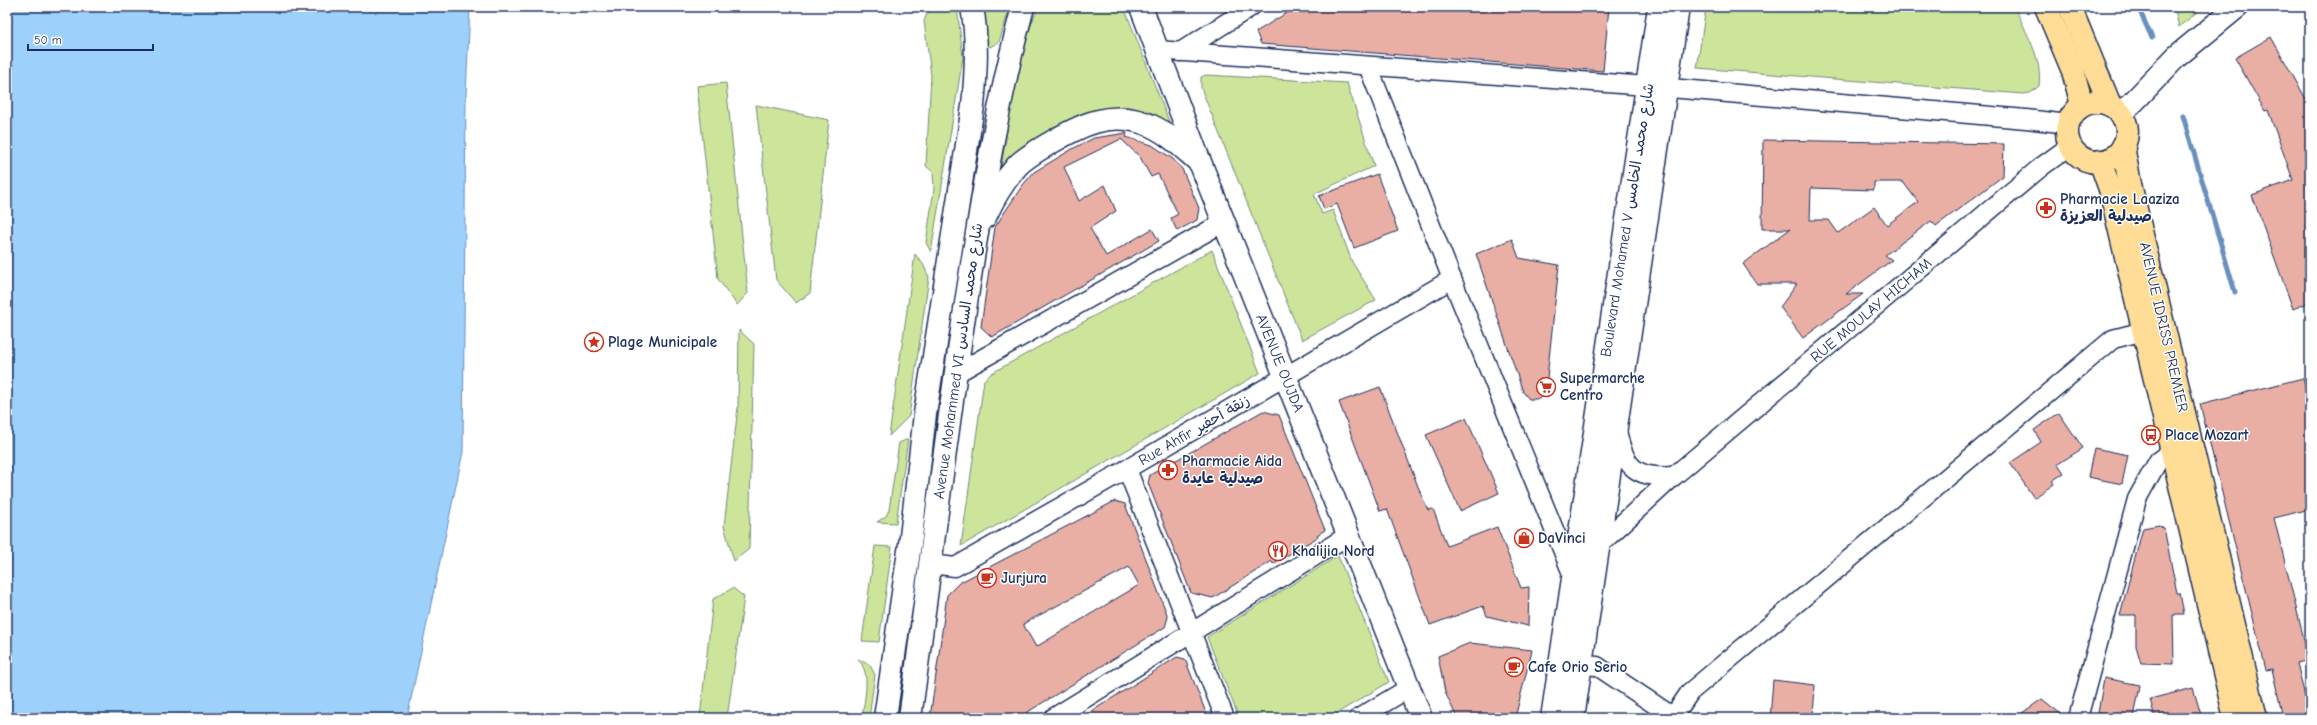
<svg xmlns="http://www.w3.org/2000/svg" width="2317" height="725" viewBox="0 0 2317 725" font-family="'Comic Neue','Playpen Sans Arabic',sans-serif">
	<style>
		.green { fill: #cde59a; stroke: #748a7c }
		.water { fill: #9dd0fa; stroke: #6990bc }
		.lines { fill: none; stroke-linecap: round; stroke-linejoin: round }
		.stream { stroke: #6990bc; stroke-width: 5 }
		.building { fill: #e9afa4; stroke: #1b2f5e; fill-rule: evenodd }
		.street-casing { stroke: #1b2f5e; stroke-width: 21 }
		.secondary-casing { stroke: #1b2f5e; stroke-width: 25 }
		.primary-casing { stroke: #1b2f5e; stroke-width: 25 }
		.street { stroke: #fff; stroke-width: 18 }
		.secondary { stroke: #fff; stroke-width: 22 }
		.primary { stroke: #ffdd96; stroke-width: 22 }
		.labels { text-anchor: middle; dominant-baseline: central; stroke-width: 3; stroke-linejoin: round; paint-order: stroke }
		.poi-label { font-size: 15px; font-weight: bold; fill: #1b2f5e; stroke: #fff; text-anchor: start }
		.street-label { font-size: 15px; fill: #1b2f5e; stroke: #fff }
	</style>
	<rect width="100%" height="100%" fill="#fff"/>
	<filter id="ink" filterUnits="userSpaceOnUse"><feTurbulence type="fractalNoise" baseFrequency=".025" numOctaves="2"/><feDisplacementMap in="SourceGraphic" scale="8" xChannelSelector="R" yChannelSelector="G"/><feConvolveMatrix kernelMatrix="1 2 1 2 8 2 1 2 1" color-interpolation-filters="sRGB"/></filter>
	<g filter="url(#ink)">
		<g class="green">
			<path d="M934,7H957L963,57L931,252L926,243L934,189L933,172L926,166L931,75L924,21L927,14Z"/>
			<path d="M982,7H1010L999,42L990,47L987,44Z"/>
			<path d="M1038,7H1124L1172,129L1136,113L1000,175C1009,119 1016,60 1038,7Z"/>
			<path d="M1706,7H2015C2025,32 2043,58 2039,86L2030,93L2023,94L1697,68Z"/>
			<path d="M2174,7H2203L2179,27Z"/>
			<path d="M1206,75L1347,83L1374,166L1314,194L1322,214L1333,210L1352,262L1376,300L1302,340L1201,88V77Z"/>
			<path d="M726,83L748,293L737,305L718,279L697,86Z"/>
			<path d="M756,105L829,120L810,293L796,303L776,280Z"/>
			<path d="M1212,250L1260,373L961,546L984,380L992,373Z"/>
			<path d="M915,254L923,264L929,277L909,416L889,436Z"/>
			<path d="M739,330L754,344L749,549L734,561L724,526L738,407Z"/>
			<path d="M908,439L896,523L877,522L886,516L889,510L899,443Z"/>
			<path d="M875,546L892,547L879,642L862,641Z"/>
			<path d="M1338,556L1389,682L1329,718H1239L1207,637Z"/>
			<path d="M733,588L744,597L727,718H700L713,599Z"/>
			<path d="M858,659L870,665L875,675L869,718H862C864,699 872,674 858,659Z"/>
		</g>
		<path class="water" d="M7,7H470L466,95L463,452L407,718H7Z"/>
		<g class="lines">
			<g class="stream">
				<path d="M2138,7L2152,38"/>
				<path d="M2183,116L2235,292"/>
			</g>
		</g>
		<g class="building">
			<path d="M1296,7H1609L1603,71L1261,44L1256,32Z"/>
			<path d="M2271,37L2310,106V223L2305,225L2310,240V302L2293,309L2252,195L2293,180L2268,110L2265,111L2235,58Z"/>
			<path d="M1127,133L1126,137L1152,145L1173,159L1182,169L1199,208L1197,220L1177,231L1171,218L1178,214L1158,174L1151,177L1140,157L1121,139L1064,167L1079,201L1105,185L1116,211L1090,228L1106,256L1152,229L1159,241L992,337L981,327L995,227L1022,186L1034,172L1074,148L1094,138Z"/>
			<path d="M1763,140L2004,144L2003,176L1936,226L1931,221L1885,255L1892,260L1846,294H1863L1803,338L1780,307L1797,284H1757L1743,264L1790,229H1762ZM1874,182H1903L1918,202L1887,225L1874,207L1838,233L1829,220H1810L1811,188L1874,190Z"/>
			<path d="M1377,174L1398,231L1354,248L1337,204L1324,209L1319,196Z"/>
			<path d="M1512,239L1519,258L1559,265L1546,387L1543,396L1536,399H1529L1523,392L1476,254Z"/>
			<path d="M2303,378L2310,408V509L2274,518L2309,660L2297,663L2310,718H2283L2272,669L2266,670L2200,404Z"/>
			<path d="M1380,387L1422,497L1428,510L1433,509L1447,546L1497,527L1521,588L1529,587L1528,626L1487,616L1483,606L1430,625L1387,509L1380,511L1339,402Z"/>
			<path d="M1263,411L1279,415L1325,530L1317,535L1318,537L1273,564L1272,561L1213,598L1191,593L1148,483L1150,475Z"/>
			<path d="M2059,413L2083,448L2058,464L2064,473L2052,481L2054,484L2034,498L2010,463L2041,442L2034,430Z"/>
			<path d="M1466,418L1499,493L1460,511L1426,435Z"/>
			<path d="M2094,448L2128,455L2122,484L2088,477Z"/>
			<path d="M1115,501L1125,504L1168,617L1165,627L1018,718H930L947,595L959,583ZM1129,567L1139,585L1036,647L1023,624Z"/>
			<path d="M2159,525L2164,528L2177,593H2180L2184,615H2173L2174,664L2141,663L2136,646V615H2120L2143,528Z"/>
			<path d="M1470,643L1532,650L1515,718H1457L1445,692L1438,656Z"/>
			<path d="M1177,657L1185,659L1208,718H1081Z"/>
			<path d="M2104,678L2140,685L2134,718L2098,713Z"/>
			<path d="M1773,680L1815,685L1813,718H1770Z"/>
			<path d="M2193,688L2202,718H2155L2150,699Z"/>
			<path d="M2042,699L2066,718H2015Z"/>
		</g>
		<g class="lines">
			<defs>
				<g id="street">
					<path d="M1157,50L1647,86L2026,119L2068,124"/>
					<path d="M1180,52L1251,7"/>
					<path d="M1368,66L1452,279L1573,576"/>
					<path d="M955,374L1224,222"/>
					<path d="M1617,430C1624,467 1635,479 1674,476"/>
					<path d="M1127,469L1225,718"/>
					<path d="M1599,545L1674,476L2041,167L2070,146"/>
					<path d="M931,564L955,567L1127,469L1452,279"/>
					<path d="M1582,665L1597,666L1675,718"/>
					<path d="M1673,717L1690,692L2113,339L2144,331"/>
					<path d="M1053,718L1349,535"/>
					<path d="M1359,718L1409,688"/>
					<path d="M2078,718L2137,499L2158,461L2181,444"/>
				</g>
				<g id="secondary">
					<path d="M1141,7L1196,152L1421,718"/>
					<path d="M2121,115L2176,57L2237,7"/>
					<path d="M985,217C993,199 1004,181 1017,166C1027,156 1040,149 1052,142C1081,125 1109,111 1144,123C1165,130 1181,146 1198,161"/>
					<path d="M885,718L911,537L925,414L973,106C976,73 978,40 972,7"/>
					<path d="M910,718C930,571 947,423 970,277C984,186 999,96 1023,7"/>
					<path d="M1552,718L1659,7"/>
					<path d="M1573,718L1678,7"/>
				</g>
				<g id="primary">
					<path d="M2046,7L2073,71L2082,105"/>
					<path d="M2070,7L2110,105"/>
					<circle cx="2097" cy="132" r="30"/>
					<path d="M2123,146L2130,184L2256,718"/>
					<path d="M2100,161L2110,189L2235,718"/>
				</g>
			</defs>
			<use href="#street" class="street-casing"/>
			<use href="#secondary" class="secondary-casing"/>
			<use href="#primary" class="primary-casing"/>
			<use href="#street" class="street"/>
			<use href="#secondary" class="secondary"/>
			<use href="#primary" class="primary"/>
		</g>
	</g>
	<defs>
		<symbol id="pharmacy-ring" viewBox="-11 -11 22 22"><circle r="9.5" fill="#fff" stroke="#c8321e" stroke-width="1.5"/><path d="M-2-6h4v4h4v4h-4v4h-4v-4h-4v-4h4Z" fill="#c8321e"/></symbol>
		<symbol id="sight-ring" viewBox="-11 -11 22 22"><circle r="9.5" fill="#fff" stroke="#c8321e" stroke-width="1.5"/><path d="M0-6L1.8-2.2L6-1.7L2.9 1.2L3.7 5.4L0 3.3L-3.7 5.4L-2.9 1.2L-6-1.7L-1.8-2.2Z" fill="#c8321e"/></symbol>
		<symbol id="supermarket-ring" viewBox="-11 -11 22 22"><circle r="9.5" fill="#fff" stroke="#c8321e" stroke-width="1.5"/><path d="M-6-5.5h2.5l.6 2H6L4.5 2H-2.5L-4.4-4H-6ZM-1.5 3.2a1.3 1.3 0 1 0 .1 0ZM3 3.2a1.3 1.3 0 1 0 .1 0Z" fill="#c8321e"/></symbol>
		<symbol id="bus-ring" viewBox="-11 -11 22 22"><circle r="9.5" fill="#fff" stroke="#c8321e" stroke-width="1.5"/><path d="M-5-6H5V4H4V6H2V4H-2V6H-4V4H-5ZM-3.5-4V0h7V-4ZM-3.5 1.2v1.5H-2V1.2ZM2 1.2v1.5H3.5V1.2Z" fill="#c8321e"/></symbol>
		<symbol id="shop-ring" viewBox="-11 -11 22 22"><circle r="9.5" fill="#fff" stroke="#c8321e" stroke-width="1.5"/><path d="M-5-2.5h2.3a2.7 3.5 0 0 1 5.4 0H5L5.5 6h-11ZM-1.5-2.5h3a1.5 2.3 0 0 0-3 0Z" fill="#c8321e"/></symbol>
		<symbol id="restaurant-ring" viewBox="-11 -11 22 22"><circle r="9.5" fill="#fff" stroke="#c8321e" stroke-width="1.5"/><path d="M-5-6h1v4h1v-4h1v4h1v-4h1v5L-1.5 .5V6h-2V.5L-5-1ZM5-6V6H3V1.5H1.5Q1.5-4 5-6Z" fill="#c8321e"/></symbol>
		<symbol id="cafe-ring" viewBox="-11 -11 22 22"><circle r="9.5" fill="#fff" stroke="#c8321e" stroke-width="1.5"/><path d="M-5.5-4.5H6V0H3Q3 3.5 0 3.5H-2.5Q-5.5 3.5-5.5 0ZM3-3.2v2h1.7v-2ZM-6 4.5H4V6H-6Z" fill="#c8321e"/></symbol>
	</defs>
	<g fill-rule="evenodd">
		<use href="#pharmacy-ring" x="2035" y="197" width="22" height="22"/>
		<use href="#sight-ring" x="583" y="331" width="22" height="22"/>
		<use href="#supermarket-ring" x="1535" y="376" width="22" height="22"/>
		<use href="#bus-ring" x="2140" y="424" width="22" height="22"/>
		<use href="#pharmacy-ring" x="1157" y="459" width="22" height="22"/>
		<use href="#shop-ring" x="1513" y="527" width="22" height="22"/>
		<use href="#restaurant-ring" x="1267" y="540" width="22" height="22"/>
		<use href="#cafe-ring" x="976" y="567" width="22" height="22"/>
		<use href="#cafe-ring" x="1503" y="656" width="22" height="22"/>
	</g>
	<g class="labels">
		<g class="poi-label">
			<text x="2060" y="199">Pharmacie Laaziza<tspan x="2060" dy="17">صيدلية العزيزة</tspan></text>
			<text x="608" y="342">Plage Municipale</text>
			<text x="1560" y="378">Supermarche<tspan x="1560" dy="17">Centro</tspan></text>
			<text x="2165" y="435">Place Mozart</text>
			<text x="1182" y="461">Pharmacie Aida<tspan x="1182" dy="17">صيدلية عايدة</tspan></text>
			<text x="1538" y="538">DaVinci</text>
			<text x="1292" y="551">Khalijia Nord</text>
			<text x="1001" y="578">Jurjura</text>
			<text x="1528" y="667">Cafe Orio Serio</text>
		</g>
		<g class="street-label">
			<text transform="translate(1627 220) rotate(-81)">Boulevard Mohamed V شارع محمد الخامس</text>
			<text transform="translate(1871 310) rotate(-40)">RUE MOULAY HICHAM</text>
			<text transform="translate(2164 327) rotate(77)">AVENUE IDRISS PREMIER</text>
			<text transform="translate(958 361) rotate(-82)">Avenue Mohammed VI شارع محمد السادس</text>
			<text transform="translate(1280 363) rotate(68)">AVENUE OUJDA</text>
			<text transform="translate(1194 430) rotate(-30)">Rue Ahfir زنقة أحفير</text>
		</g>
	</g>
	<rect width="2317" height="725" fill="none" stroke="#fff" stroke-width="24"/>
	<rect x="12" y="12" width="2293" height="701" fill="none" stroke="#1b2f5e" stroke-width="1.5" filter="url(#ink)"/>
	<path d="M28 44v6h125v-6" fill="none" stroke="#1b2f5e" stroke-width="2"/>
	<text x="34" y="44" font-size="12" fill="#1b2f5e" stroke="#ffffff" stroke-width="3" paint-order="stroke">50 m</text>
</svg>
